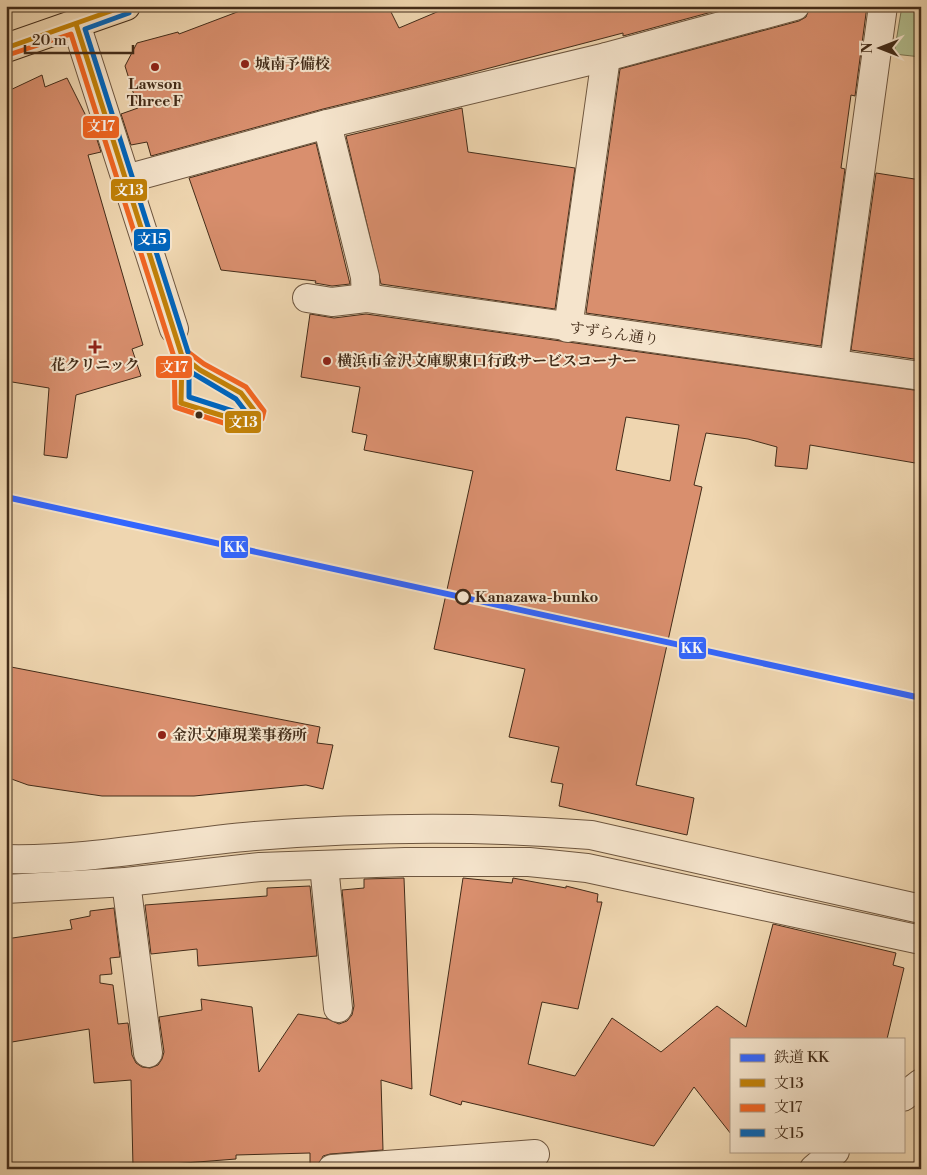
<svg xmlns="http://www.w3.org/2000/svg" width="927" height="1175" viewBox="0 0 927 1175" font-family="'Libre Bodoni','Noto Serif JP',serif">
	<style>
		.green { fill: #b3bf90; stroke: #7b7654 }
		.building { fill: #d98f6e; stroke: #432c19; fill-rule: evenodd }
		.lines { fill: none; stroke-linecap: round; stroke-linejoin: round }
		.minor-casing { stroke: #6e563f; stroke-width: 30 }
		.highway-casing { stroke: #432c19; stroke-width: 30 }
		.minor { stroke: #f5e4cc; stroke-width: 28 }
		.highway { stroke: #efd6b0; stroke-width: 28 }
		.bus-1-casing { stroke: #f5e4cc; stroke-width: 9 }
		.bus-2-casing { stroke: #f5e4cc; stroke-width: 9 }
		.bus-3-casing { stroke: #f5e4cc; stroke-width: 9 }
		.bus-1 { stroke: #c18108; stroke-width: 5 }
		.bus-2 { stroke: #f26522; stroke-width: 5 }
		.bus-3 { stroke: #0065bd; stroke-width: 5 }
		.rail-1-casing { stroke: #f5e4cc; stroke-width: 10 }
		.rail-1 { stroke: #36f; stroke-width: 6 }
		.poi-dot { fill: #8f2418; stroke: #f5e4cc; stroke-width: 2 }
		.bus-dot { fill: #432c19; stroke: #f5e4cc; stroke-width: 2 }
		.stop-dot { fill: #f5e4cc; stroke: #432c19; stroke-width: 2.5 }
		.labels { text-anchor: middle; dominant-baseline: central; stroke-width: 4; stroke-linejoin: round; paint-order: stroke }
		.poi-label { font-size: 15px; font-weight: bold; fill: #432c19; stroke: #f5e4cc; text-anchor: start }
		.street-label { font-size: 15px; fill: #432c19; stroke: #f5e4cc }
		.stop-label { font-size: 15px; font-weight: bold; fill: #432c19; stroke: #f5e4cc; text-anchor: start }
		.line-badge { stroke: #f5e4cc; stroke-width: 2 }
		.badge-label { font-size: 14px; text-anchor: middle; font-weight: bold; fill: #fff }
	</style>
	<rect width="100%" height="100%" fill="#efd6b0"/>
	<filter id="stains"><feTurbulence type="fractalNoise" baseFrequency=".004" numOctaves="4"/><feColorMatrix values="0 0 0 0 .2 0 0 0 0 .09 0 0 0 0 .02 0 0 0 .5 -.17"/></filter>
	<radialGradient id="worn" r=".72"><stop offset=".6" stop-color="#630" stop-opacity="0"/><stop offset="1" stop-color="#630" stop-opacity=".3"/></radialGradient>
	<path class="green" d="M902,6H921V57L894,54Z"/>
	<g class="building">
		<path d="M253,6H388L399,28L451,6H734L623,36V33L463,75L323,109L151,156L147,142L131,145L121,114L138,108L125,66L137,43L178,32L179,34Z"/>
		<path d="M810,6H867L855,96L851,95L841,168L845,169L821,346L586,313L620,69L799,21L806,17Z"/>
		<path d="M42,75L45,87L67,78L90,124H92L101,152L88,155L143,345L132,349L141,376L76,395L67,458L44,455L49,388L6,381V92Z"/>
		<path d="M462,108L468,152L575,168L555,309L381,284L346,136Z"/>
		<path d="M316,143L350,284L332,286L315,283L316,281L221,270L189,178Z"/>
		<path d="M876,173L921,180V360L851,350Z"/>
		<path d="M310,314L334,318L366,314L921,391V464L810,445L807,469L775,466L777,447L748,439L706,433L694,485L702,487L636,785L694,798L687,835L559,806L563,784L551,782L559,747L509,737L525,669L434,649L473,471L364,450L367,435L352,432L360,387L301,377ZM626,417L679,425L670,481L616,470Z"/>
		<path d="M6,666L320,727L317,743L333,745L323,789L306,785L194,796H102L28,785L6,777Z"/>
		<path d="M404,878L412,1089L381,1080L383,1150L330,1154L323,1156L317,1169H310V1153L236,1155V1159L133,1167L131,1080L94,1083L89,1029L6,1043V939L72,929L70,920L90,916V911L114,908L120,957L110,958L112,974L100,975V983L113,985L118,1024L128,1023L132,1055L136,1063L142,1067L150,1068L158,1065L162,1059L164,1052L159,1017L202,1010L201,999L252,1007L259,1072L298,1014L328,1019L339,1024L347,1021L352,1015L354,1006L342,890L364,888V879Z"/>
		<path d="M463,878L512,883L513,878L566,888V886L598,894L597,902H602L578,1009L542,1002L528,1064L575,1076L612,1018L661,1052L717,1006L746,1027L773,924L896,953L893,965L904,968L887,1039H731V1134L694,1087L654,1146L462,1101L461,1105L430,1095Z"/>
		<path d="M310,886L317,956L198,966L197,949L151,954L145,905L267,896V888Z"/>
	</g>
	<g class="lines">
		<defs>
			<g id="minor">
				<path d="M76,24L174,329"/>
				<path d="M327,124L365,277L366,298"/>
				<path d="M126,179L327,124L606,57L795,6"/>
				<path d="M307,298L332,302L366,298L921,376"/>
				<path d="M568,328L606,57"/>
				<path d="M834,363L883,6"/>
				<path d="M6,859C90,861 172,843 255,836C367,827 479,826 591,835L921,909"/>
				<path d="M324,865L338,1008"/>
				<path d="M126,882L148,1053"/>
				<path d="M6,889L126,882L260,867L405,862H529L587,868L921,940"/>
				<path d="M903,1097L921,1083"/>
				<path d="M332,1169L535,1154"/>
				<path d="M814,1169L835,1151"/>
			</g>
			<path id="highway" d="M6,48L126,6"/>
		</defs>
		<use href="#minor" class="minor-casing"/>
		<use href="#highway" class="highway-casing"/>
		<use href="#minor" class="minor"/>
		<use href="#highway" class="highway"/>
		<defs>
			<g id="bus-1">
				<path d="M76,24L182,356"/>
				<path d="M6,48L125,6"/>
				<path d="M182,356L200,370L241,393L257,414L243,422L181,403Z"/>
			</g>
			<path id="bus-2" d="M8,55L71,34L174,357L175,407L242,429L262,419L264,411L246,387L204,364L188,352"/>
			<g id="bus-3">
				<path d="M129,13L85,29L188,352"/>
				<path d="M189,371L236,399L246,412L242,414L189,397Z"/>
			</g>
		</defs>
		<use href="#bus-1" class="bus-1-casing"/>
		<use href="#bus-2" class="bus-2-casing"/>
		<use href="#bus-3" class="bus-3-casing"/>
		<use href="#bus-1" class="bus-1"/>
		<use href="#bus-2" class="bus-2"/>
		<use href="#bus-3" class="bus-3"/>
		<defs>
			<path id="rail-1" d="M6,497L921,698"/>
		</defs>
		<use href="#rail-1" class="rail-1-casing"/>
		<use href="#rail-1" class="rail-1"/>
	</g>
	<g class="poi-dot">
		<circle cx="245" cy="64" r="5"/>
		<circle cx="155" cy="67" r="5"/>
		<path d="M92.5 339.5h5v5h5v5h-5v5h-5v-5h-5v-5h5z"/>
		<circle cx="327" cy="361" r="5"/>
		<circle cx="162" cy="735" r="5"/>
	</g>
	<circle class="bus-dot" cx="199" cy="415" r="4.5"/>
	<circle class="stop-dot" cx="463" cy="597" r="7"/>
	<g class="labels">
		<g class="poi-label">
			<text x="255" y="64">城南予備校</text>
			<text x="155" y="84" text-anchor="middle">Lawson<tspan x="155" dy="17">Three F</tspan></text>
			<text x="337" y="361">横浜市金沢文庫駅東口行政サービスコーナー</text>
			<text x="95" y="365" text-anchor="middle">花クリニック</text>
			<text x="172" y="735">金沢文庫現業事務所</text>
		</g>
		<g class="street-label">
			<text transform="translate(614 334) rotate(8)">すずらん通り</text>
		</g>
		<g class="stop-label">
			<text x="475" y="597">Kanazawa-bunko</text>
		</g>
	</g>
	<g class="line-badge">
		<rect x="82" y="115" width="38" height="24" rx="5" fill="#f26522"/>
		<rect x="110" y="178" width="38" height="24" rx="5" fill="#c18108"/>
		<rect x="133" y="228" width="38" height="24" rx="5" fill="#0065bd"/>
		<rect x="155" y="355" width="38" height="24" rx="5" fill="#f26522"/>
		<rect x="224" y="410" width="38" height="24" rx="5" fill="#c18108"/>
		<rect x="220" y="535" width="29" height="24" rx="5" fill="#36f"/>
		<rect x="678" y="636" width="29" height="24" rx="5" fill="#36f"/>
	</g>
	<g class="badge-label">
		<text x="101" y="131">文17</text>
		<text x="129" y="195">文13</text>
		<text x="152" y="244">文15</text>
		<text x="174" y="372">文17</text>
		<text x="243" y="427">文13</text>
		<text x="235" y="552">KK</text>
		<text x="692" y="653">KK</text>
	</g>
	<rect width="927" height="1175" fill="none" stroke="#efd6b0" stroke-width="25"/>
	<rect x="8" y="8" width="912" height="1160" fill="none" stroke="#432c19" stroke-width="2.5"/>
	<rect x="12" y="12" width="902" height="1150" fill="none" stroke="#432c19"/>
	<rect x="730" y="1038" width="175" height="115" fill="#f5e4cc" stroke="#ae9a84"/>
	<rect x="740" y="1054" width="25" height="8" fill="#3366ff" stroke="#ae9a84"/>
	<text x="774" y="1062" font-size="15" fill="#432c19">鉄道 KK</text>
	<rect x="740" y="1079" width="25" height="8" fill="#c18108" stroke="#ae9a84"/>
	<text x="774" y="1088" font-size="15" fill="#432c19">文13</text>
	<rect x="740" y="1104" width="25" height="8" fill="#f26522" stroke="#ae9a84"/>
	<text x="774" y="1112" font-size="15" fill="#432c19">文17</text>
	<rect x="740" y="1129" width="25" height="8" fill="#0065bd" stroke="#ae9a84"/>
	<text x="774" y="1138" font-size="15" fill="#432c19">文15</text>
	<g transform="translate(880 48) rotate(270)" stroke="#f5e4cc" stroke-width="4" paint-order="stroke">
	<path d="M0-4L9 19L0 12L-9 19Z" fill="#432c19"/>
	<text y="-8" font-size="14" font-weight="bold" text-anchor="middle" fill="#432c19">N</text>
	</g>
	<path d="M25 45v8h108v-8" fill="none" stroke="#432c19" stroke-width="2.5"/>
	<text x="32" y="45" font-size="15" fill="#432c19" stroke="#f5e4cc" stroke-width="4" paint-order="stroke">20 m</text>
	<rect width="100%" height="100%" filter="url(#stains)"/>
	<rect width="100%" height="100%" fill="url(#worn)"/>
</svg>
